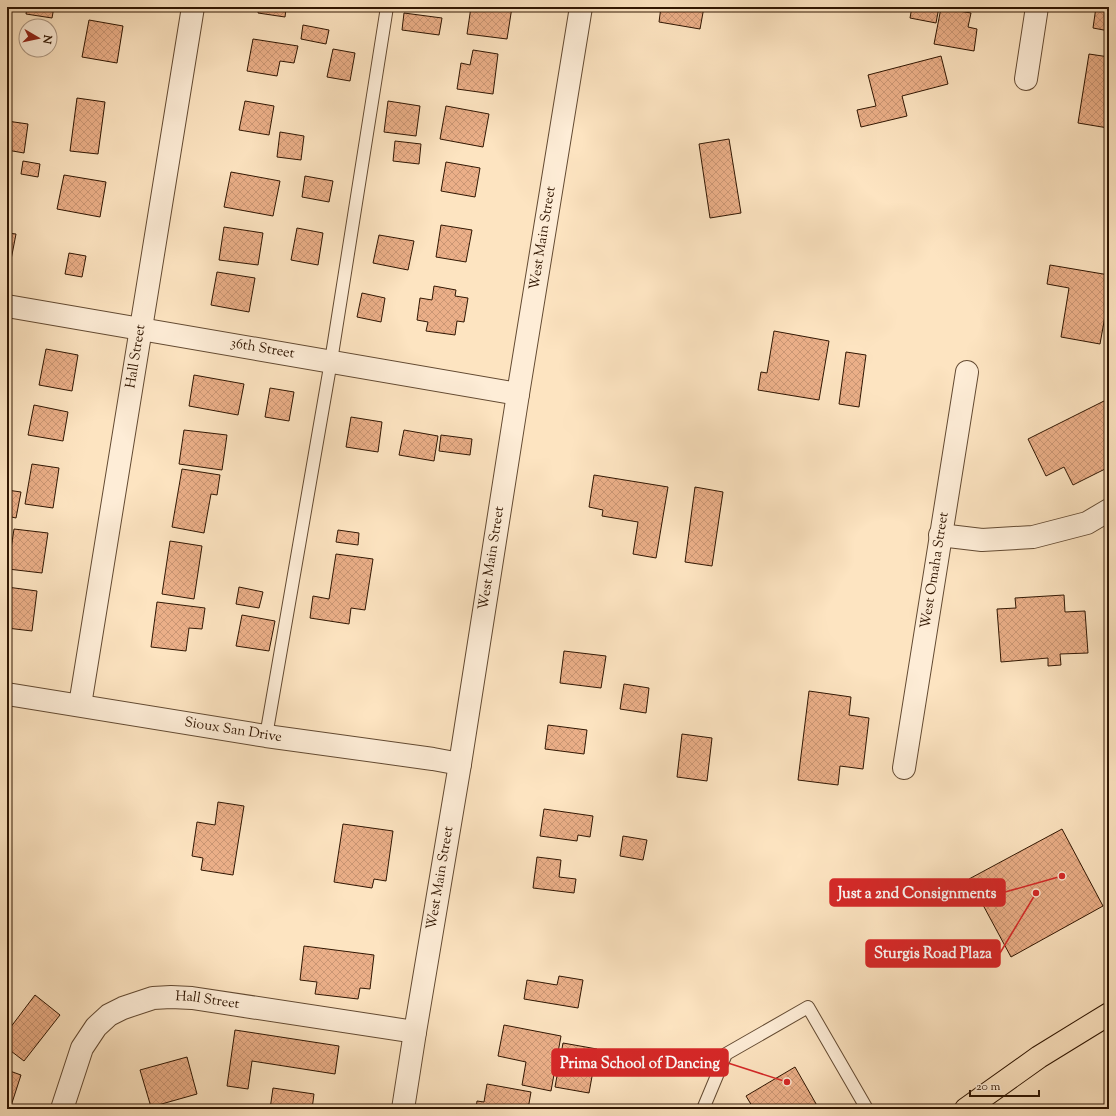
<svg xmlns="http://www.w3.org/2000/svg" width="1116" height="1116" viewBox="0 0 1116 1116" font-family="'Sorts Mill Goudy',serif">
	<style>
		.building { fill: url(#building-cross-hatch); stroke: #301602 }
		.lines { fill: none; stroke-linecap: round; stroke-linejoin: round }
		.service-casing { stroke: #634a32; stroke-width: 14 }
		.minor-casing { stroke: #634a32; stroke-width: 24 }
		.tertiary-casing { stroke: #634a32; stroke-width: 24 }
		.primary-casing { stroke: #301602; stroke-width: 24 }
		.service { stroke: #feedd7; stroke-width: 12 }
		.minor { stroke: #feedd7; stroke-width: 22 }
		.tertiary { stroke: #feedd7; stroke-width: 22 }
		.primary { stroke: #fde4c1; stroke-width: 22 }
		.labels { text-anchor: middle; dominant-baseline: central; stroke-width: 4; stroke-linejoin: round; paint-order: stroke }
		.street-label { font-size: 14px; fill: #301602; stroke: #feedd7 }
		.leader { fill: none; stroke: #d62828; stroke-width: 1.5 }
		.callout-dot { fill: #d62828; stroke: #feedd7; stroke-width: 1.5 }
		.callout { fill: #d62828; stroke: #d62828; stroke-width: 1.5 }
		.callout-label { font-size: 15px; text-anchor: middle; font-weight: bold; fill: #fff }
	</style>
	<defs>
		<pattern id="building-cross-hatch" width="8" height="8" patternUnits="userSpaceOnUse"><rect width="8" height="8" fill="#ebaf88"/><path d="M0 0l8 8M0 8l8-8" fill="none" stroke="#ca9674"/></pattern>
	</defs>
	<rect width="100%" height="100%" fill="#fde4c1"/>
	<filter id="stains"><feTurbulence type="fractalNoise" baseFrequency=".005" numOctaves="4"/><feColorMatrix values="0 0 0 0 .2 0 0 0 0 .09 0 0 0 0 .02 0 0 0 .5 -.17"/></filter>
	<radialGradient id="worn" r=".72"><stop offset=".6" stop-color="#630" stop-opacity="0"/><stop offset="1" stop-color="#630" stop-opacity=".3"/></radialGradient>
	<g class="building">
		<path d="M27,7H54L52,18L26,14Z"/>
		<path d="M259,7H300L299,11L286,9L285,17L258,13Z"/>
		<path d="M471,7H512L507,39L467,34Z"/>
		<path d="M661,7H704L700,29L659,22Z"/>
		<path d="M912,7H939L936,23L910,18Z"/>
		<path d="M1096,7H1109V31L1093,28Z"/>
		<path d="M941,8L971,13L968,27L977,29L974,51L934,44Z"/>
		<path d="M404,13L442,18L439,35L402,30Z"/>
		<path d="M89,20L123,26L117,63L82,57Z"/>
		<path d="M303,25L329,30L326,44L301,39Z"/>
		<path d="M253,39L298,46L294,63L280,61L277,76L247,71Z"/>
		<path d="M333,49L355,53L350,81L327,77Z"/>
		<path d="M473,50L498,54L493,94L457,89L461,63L470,65Z"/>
		<path d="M1089,54L1109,57L1108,128L1078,123Z"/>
		<path d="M941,56L948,84L902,96L907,116L861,127L857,110L876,106L868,75Z"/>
		<path d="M77,98L105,102L98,154L70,151Z"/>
		<path d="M245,101L274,106L269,135L239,130Z"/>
		<path d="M388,101L420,106L416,136L384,132Z"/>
		<path d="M446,106L489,114L483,147L440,139Z"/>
		<path d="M7,121L28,124L24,153L7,150Z"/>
		<path d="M280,132L304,136L301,160L277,157Z"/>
		<path d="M729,139L741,213L710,218L699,144Z"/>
		<path d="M395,141L421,144L419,164L393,161Z"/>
		<path d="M23,161L40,164L38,177L21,174Z"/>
		<path d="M446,162L480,168L475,197L441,191Z"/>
		<path d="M231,172L280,181L273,216L224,207Z"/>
		<path d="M64,175L106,182L100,217L57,209Z"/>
		<path d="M305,176L333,181L329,202L302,197Z"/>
		<path d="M441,225L472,230L466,262L436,257Z"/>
		<path d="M224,227L263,233L258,265L219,260Z"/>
		<path d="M297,228L323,233L318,265L291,260Z"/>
		<path d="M7,233L16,234L10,265L7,264Z"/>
		<path d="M379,235L414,241L408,270L373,263Z"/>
		<path d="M69,253L86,256L82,277L65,274Z"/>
		<path d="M1050,265L1109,275V294L1100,344L1061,337L1069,288L1047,284Z"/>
		<path d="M217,272L255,278L249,312L211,305Z"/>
		<path d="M434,286L456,290L455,296L468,298L464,322L457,321L455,335L426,331L428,322L417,320L420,298L432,300Z"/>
		<path d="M362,293L385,298L381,322L357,317Z"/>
		<path d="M774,331L829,341L819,400L758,390L761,372L767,373Z"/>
		<path d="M46,349L78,355L72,391L39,385Z"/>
		<path d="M846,352L866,355L859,407L839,404Z"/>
		<path d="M194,375L244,384L238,415L189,406Z"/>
		<path d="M270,388L294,392L289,421L265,417Z"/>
		<path d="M1108,399L1109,402L1108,444L1109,467L1073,485L1064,467L1046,476L1028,439Z"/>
		<path d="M34,405L68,412L63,441L28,435Z"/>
		<path d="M351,417L382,422L378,452L346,447Z"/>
		<path d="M184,430L227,435L222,470L179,464Z"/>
		<path d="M404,430L438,436L434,461L399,455Z"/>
		<path d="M441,435L472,439L470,455L439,451Z"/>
		<path d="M32,464L59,468L53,508L25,504Z"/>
		<path d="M182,469L220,475L217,495L211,494L204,533L172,527Z"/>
		<path d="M594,475L668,487L656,558L633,554L638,522L602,516L603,510L589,507Z"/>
		<path d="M695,487L723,492L712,566L685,562Z"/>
		<path d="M7,490L21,492L16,518L7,516Z"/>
		<path d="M14,529L48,533L42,573L8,569Z"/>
		<path d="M338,530L359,533L358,545L336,542Z"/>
		<path d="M170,541L202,546L194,599L162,594Z"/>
		<path d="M336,554L373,559L365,610L351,608L349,624L310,618L313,596L329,599Z"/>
		<path d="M7,587L37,591L32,631L7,628Z"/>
		<path d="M239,587L263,592L259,608L236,604Z"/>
		<path d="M1064,595L1065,612L1085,611L1088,653L1060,654L1061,665L1048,666V658L1001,662L997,609L1016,608L1015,598Z"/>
		<path d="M157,602L205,608L202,629L189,628L186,651L151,647Z"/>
		<path d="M242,615L275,621L269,651L236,646Z"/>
		<path d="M564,651L606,656L601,688L560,683Z"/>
		<path d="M624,684L649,688L646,713L620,709Z"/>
		<path d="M809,691L851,697L849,715L869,718L863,769L840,766L838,785L798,780Z"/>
		<path d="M548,725L587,730L584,754L545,749Z"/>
		<path d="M682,734L712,738L707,781L677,777Z"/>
		<path d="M218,802L244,806L233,875L201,870L203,858L192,856L197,822L215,825Z"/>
		<path d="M544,809L593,816L590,837L578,835L577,841L540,836Z"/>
		<path d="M343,824L393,831L386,881L374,879L372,888L334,882Z"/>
		<path d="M1062,829L1103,906L1011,957L969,879Z"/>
		<path d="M623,836L647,840L643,860L620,856Z"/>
		<path d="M537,857L561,860L559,877L576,879L574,893L533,888Z"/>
		<path d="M304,946L374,955L370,989L360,988L358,999L315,994L317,982L300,980Z"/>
		<path d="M559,976L583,980L578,1008L524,999L527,980L557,985Z"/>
		<path d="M35,995L60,1015L24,1061L7,1048V1032Z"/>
		<path d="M504,1025L561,1036L551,1091L522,1085L526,1062L498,1056Z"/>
		<path d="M235,1030L339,1046L335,1074L252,1061L248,1089L227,1086Z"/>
		<path d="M563,1043L597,1049L589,1093L555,1087Z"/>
		<path d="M187,1057L197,1094L151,1107L140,1070Z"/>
		<path d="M795,1067L819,1109H747L752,1106L746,1096Z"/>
		<path d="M7,1070L21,1075L10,1109H7Z"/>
		<path d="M487,1084L531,1092L528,1109H476L477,1101L484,1102Z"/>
		<path d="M273,1088L314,1094L312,1109H270Z"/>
	</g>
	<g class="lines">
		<defs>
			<g id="service">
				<path d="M266,736L331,361L387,7"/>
				<path d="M703,1109L726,1054L808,1007L867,1109"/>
			</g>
			<g id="minor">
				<path d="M1026,79L1037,7"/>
				<path id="s1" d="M7,306C178,334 348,364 518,394"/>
				<path d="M940,535L982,540L1033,537L1087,523L1109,510"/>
				<path id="s2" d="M80,705L193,7"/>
				<path id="s3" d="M904,768L967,372"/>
				<path id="s4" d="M62,1109L82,1048L96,1027L109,1015L123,1008L153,998L171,997L192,998L415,1032"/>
			</g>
			<g id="tertiary">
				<path id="s5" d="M7,694L266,736L433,759L460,764"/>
				<path id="s6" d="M403,1109L415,1032L460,764L518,394L581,7"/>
			</g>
			<path id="primary" d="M966,1109L1039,1057L1109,1014"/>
		</defs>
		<use href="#service" class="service-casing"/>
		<use href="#minor" class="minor-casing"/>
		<use href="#tertiary" class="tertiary-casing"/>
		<use href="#primary" class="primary-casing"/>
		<use href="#service" class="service"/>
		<use href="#minor" class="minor"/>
		<use href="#tertiary" class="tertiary"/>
		<use href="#primary" class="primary"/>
	</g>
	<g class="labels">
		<g class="street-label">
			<text stroke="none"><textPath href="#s6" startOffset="882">West Main Street</textPath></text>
			<text stroke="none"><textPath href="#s1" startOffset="259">36th Street</textPath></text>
			<text stroke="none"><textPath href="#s2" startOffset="353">Hall Street</textPath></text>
			<text stroke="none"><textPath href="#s6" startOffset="558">West Main Street</textPath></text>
			<text stroke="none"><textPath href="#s3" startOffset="200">West Omaha Street</textPath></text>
			<text stroke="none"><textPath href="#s5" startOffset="229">Sioux San Drive</textPath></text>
			<text stroke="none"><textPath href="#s6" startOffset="234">West Main Street</textPath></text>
			<text stroke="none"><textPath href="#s4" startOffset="209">Hall Street</textPath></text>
		</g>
	</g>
	<path class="leader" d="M1062 876L1005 892M1036 893L1000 953M787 1082L728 1063"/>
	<g class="callout-dot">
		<circle cx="1062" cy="876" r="4"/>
		<circle cx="1036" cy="893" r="4"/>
		<circle cx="787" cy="1082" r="4"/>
	</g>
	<g class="callout">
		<rect x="830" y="879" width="175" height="27" rx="4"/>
		<rect x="866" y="940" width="134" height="27" rx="4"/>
		<rect x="552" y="1049" width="176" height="27" rx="4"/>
	</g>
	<g class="callout-label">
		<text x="917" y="898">Just a 2nd Consignments</text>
		<text x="933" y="958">Sturgis Road Plaza</text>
		<text x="640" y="1068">Prima School of Dancing</text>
	</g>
	<rect width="1116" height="1116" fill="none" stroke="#fde4c1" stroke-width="24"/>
	<rect x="8" y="8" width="1100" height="1100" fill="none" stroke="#301602" stroke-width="2"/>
	<rect x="12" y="12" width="1092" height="1092" fill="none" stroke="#301602"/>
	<g transform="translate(38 38) rotate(99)"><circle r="19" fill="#feedd7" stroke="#ac9782"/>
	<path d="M0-3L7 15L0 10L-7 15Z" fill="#8f2418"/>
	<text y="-6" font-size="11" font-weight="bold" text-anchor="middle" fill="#301602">N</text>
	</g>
	<path d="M970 1090v6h69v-6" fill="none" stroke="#301602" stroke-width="2"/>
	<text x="976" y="1090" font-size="12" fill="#301602" stroke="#feedd7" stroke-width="3" paint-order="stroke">20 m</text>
	<rect width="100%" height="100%" filter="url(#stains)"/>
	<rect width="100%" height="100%" fill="url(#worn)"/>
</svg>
